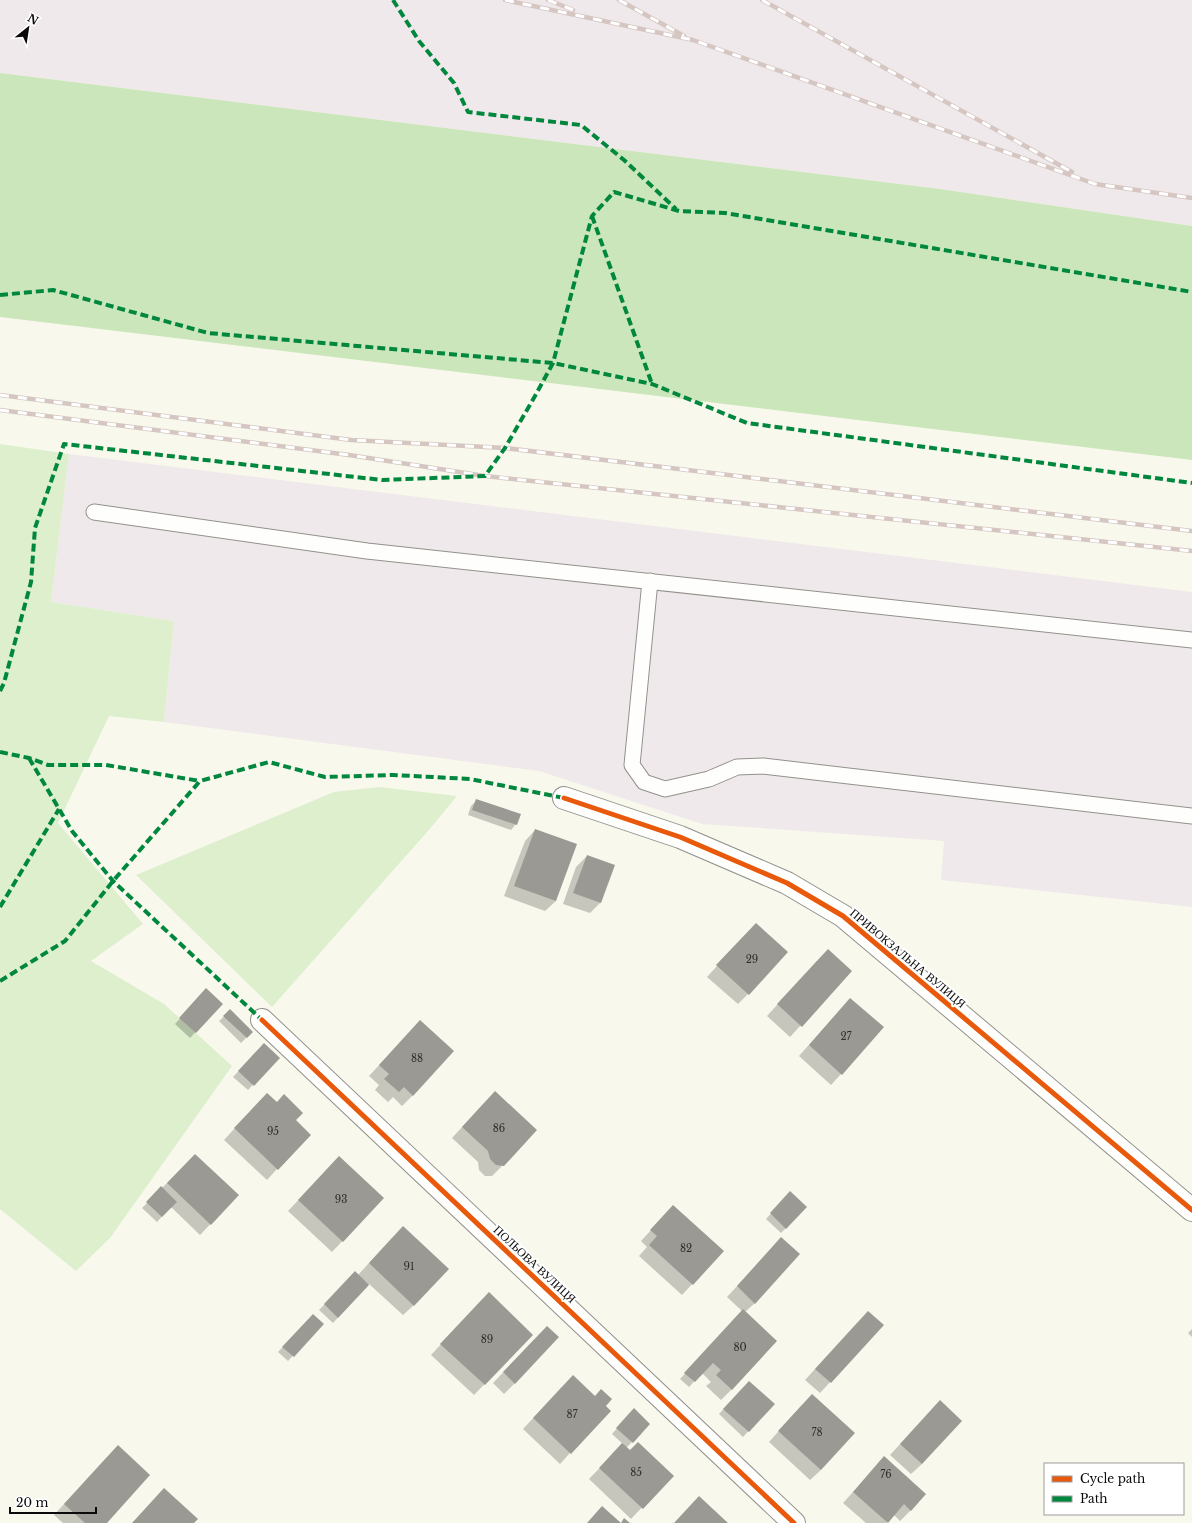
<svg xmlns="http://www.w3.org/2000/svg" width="1192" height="1523" viewBox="0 0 1192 1523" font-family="'Libre Baskerville',serif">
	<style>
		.industrial { fill: #f0e9eb }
		.green { fill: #ddefcd }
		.forest { fill: #cce6bb }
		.shadow { fill: #0003 }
		.building { fill: #9b9993 }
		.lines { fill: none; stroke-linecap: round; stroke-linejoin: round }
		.lane-casing { stroke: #92918c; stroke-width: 17 }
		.street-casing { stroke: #92918c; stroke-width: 24 }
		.lane { stroke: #fefefc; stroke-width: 15 }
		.street { stroke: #fefefc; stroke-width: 22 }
		.rail-casing { stroke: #d5c6c2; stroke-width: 4.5 }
		.rail { stroke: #fff; stroke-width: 3; stroke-dasharray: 9; stroke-linecap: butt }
		.quiet { stroke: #00873e; stroke-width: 4; stroke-dasharray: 8 4; stroke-linecap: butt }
		.cycleway-casing { stroke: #fff; stroke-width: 8 }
		.cycleway { stroke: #e8590c; stroke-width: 5 }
		.labels { text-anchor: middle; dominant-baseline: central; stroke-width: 4; stroke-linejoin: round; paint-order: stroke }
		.number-label { font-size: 10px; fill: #2e2e2c }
		.street-label { font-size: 12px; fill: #0a0a0a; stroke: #fff }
	</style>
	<rect width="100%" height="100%" fill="#f9f8ed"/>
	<g class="industrial">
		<path d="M0,0H1192V226L940,189L0,73Z"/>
		<path d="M69,454L1192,592V907L941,880L944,841L702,824L539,771L164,722L174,621L51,602Z"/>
	</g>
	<g class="green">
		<path d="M0,444L69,454L51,602L174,621L164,722L109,716L58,823L143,924L91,961L164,1004L232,1066L110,1238L76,1271L0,1209Z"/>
		<path d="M379,787L457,796L428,831L272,1007L136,875L334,792Z"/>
	</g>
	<path class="forest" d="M0,73L940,189L1192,226V460L0,317Z"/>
	<g class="shadow">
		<path d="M476,801L516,824L511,830L468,815L471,806Z"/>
		<path d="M535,830L556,901L545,911L504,896L525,841Z"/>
		<path d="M587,856L600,903L590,913L563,904L576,867Z"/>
		<path d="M745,935L748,994L738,1004L707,977Z"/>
		<path d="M817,961L851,971L790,1037L767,1016Z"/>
		<path d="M201,995L222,1004L190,1038L175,1024Z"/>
		<path d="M840,1010L841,1074L831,1085L799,1056Z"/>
		<path d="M230,1011L252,1032L241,1043L219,1021Z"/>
		<path d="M410,1032L413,1095L402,1106L393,1097L388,1102L375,1090L379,1085L369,1076Z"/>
		<path d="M259,1049L278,1058L248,1090L233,1077Z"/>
		<path d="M484,1103L503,1165L492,1176H485L479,1170L478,1162L452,1138Z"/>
		<path d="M256,1105L295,1120L277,1169L267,1180L224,1140Z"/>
		<path d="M184,1166L238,1195L200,1235L171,1207L157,1222L142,1208Z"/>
		<path d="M329,1168L383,1198L332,1252L288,1211Z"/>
		<path d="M785,1198L786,1228L781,1233L766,1219Z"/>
		<path d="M663,1217L723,1251L682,1295L639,1256L647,1247L641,1241Z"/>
		<path d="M392,1238L414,1305L403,1315L369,1284L333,1323L319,1310L355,1273L358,1275Z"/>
		<path d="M771,1249L755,1303L745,1312L732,1389L721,1400L706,1386L711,1382L702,1373L689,1387L680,1379L742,1311L727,1297Z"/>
		<path d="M478,1304L532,1335L474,1395L431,1355Z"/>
		<path d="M308,1320L323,1324L288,1361L278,1352Z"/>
		<path d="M857,1323L882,1326L820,1393L805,1380Z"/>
		<path d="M1192,1329V1337L1188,1333Z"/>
		<path d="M536,1338L515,1383L504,1394L493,1383Z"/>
		<path d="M562,1387L594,1397L570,1453L560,1464L523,1429Z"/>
		<path d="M744,1387L773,1404L743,1437L719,1414Z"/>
		<path d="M801,1406L821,1470L810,1480L769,1442Z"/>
		<path d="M930,1412L922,1464L911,1474L890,1455Z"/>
		<path d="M629,1415L632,1442L626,1448L672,1476L631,1519L589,1479L623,1444L612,1434Z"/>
		<path d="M107,1457L105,1523H63L54,1515Z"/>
		<path d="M884,1458L911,1510L900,1521L894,1515L886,1523H866L843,1503Z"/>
	</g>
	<g class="building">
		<path d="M476,799L521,814L517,825L472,810Z"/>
		<path d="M535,829L577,844L556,901L514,886Z"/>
		<path d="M587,855L615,865L601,903L573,893Z"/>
		<path d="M756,923L788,952L749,995L716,965Z"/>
		<path d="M828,949L852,971L802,1027L777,1004Z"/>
		<path d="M206,988L223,1004L196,1033L179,1018Z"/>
		<path d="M850,998L884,1027L842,1075L809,1045Z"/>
		<path d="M230,1009L253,1032L247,1038L223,1016Z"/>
		<path d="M420,1020L454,1051L413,1096L404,1087L399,1092L384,1079L389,1074L379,1065Z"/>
		<path d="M264,1043L280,1058L254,1086L238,1071Z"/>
		<path d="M495,1091L537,1130L504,1166L496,1165L490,1159L488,1151L462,1127Z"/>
		<path d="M267,1093L277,1102L284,1094L303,1113L296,1120L311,1135L278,1170L234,1128Z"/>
		<path d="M195,1154L239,1195L211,1225L167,1183Z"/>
		<path d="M339,1156L384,1198L343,1242L298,1200Z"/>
		<path d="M161,1186L177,1202L162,1217L146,1202Z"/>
		<path d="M790,1191L807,1207L786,1229L770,1213Z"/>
		<path d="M673,1205L724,1251L693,1285L649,1245L657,1236L650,1230Z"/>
		<path d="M403,1226L449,1269L414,1306L369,1263Z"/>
		<path d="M781,1237L800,1254L755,1304L737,1286Z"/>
		<path d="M355,1271L369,1285L338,1318L324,1304Z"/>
		<path d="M489,1292L533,1335L485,1385L440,1344Z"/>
		<path d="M743,1309L777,1341L732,1390L716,1375L721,1370L713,1363L695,1382L684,1373Z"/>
		<path d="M868,1311L884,1325L831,1383L815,1369Z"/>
		<path d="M313,1314L324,1324L294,1357L282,1347Z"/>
		<path d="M547,1326L559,1337L515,1384L503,1372Z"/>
		<path d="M573,1375L595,1396L601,1389L612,1399L606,1406L611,1411L571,1454L533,1418Z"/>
		<path d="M749,1381L775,1404L749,1432L723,1409Z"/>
		<path d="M812,1394L855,1433L821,1470L778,1431Z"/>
		<path d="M940,1400L962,1421L922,1464L900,1444Z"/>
		<path d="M634,1408L650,1424L633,1443L616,1428Z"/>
		<path d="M638,1442L674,1476L643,1509L599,1468L622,1443L630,1450Z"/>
		<path d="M118,1445L150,1475L107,1523H85L64,1504Z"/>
		<path d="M884,1456L926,1494L911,1511L904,1504L888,1523L853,1492Z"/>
		<path d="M164,1488L198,1519L194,1523H132Z"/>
		<path d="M699,1496L728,1523H674Z"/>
		<path d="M602,1506L621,1523L624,1518L630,1523H587Z"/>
	</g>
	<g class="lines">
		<defs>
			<g id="lane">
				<path d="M94,512L367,551L1192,640"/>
				<path d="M650,581L632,765L644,782L665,789L709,779L737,767L763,766L1192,816"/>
			</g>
			<g id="street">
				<path d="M564,798L680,837L787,883L843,916L1192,1210"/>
				<path d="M262,1020L794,1523"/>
			</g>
		</defs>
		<use href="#lane" class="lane-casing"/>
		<use href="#street" class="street-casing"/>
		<use href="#lane" class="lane"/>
		<use href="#street" class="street"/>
		<defs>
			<g id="rail">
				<path d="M505,0L693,40L1095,184L1192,198"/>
				<path d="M548,0L573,10"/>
				<path d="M619,0L684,36"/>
				<path d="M762,0L1072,172"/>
				<path d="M0,395L351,440L505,448L1192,531"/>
				<path d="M0,410L349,455L485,476L1192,551"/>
			</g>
		</defs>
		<use href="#rail" class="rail-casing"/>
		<use href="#rail" class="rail"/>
		<g class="quiet">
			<path d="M393,0L419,41L454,83L468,112L581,125L624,160L676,209"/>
			<path d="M592,216L652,384"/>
			<path d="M0,295L53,290L208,333L553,363L652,384L747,423L1192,483"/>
			<path d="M0,691L4,683L31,582L35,528L64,444L382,480L485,476L505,448L535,396L553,363L592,216L614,192L679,211L725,213L1192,292"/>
			<path d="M0,752L29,758L48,765H106L200,781"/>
			<path d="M29,758L72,831L113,881L262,1020"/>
			<path d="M0,907L59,809"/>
			<path d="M0,981L65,941L113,881L200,781L269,762L325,777L393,775L470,779L564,798"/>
		</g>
		<defs>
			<g id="cycleway">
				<path d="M564,798L680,837L787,883L843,916L1192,1210"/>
				<path d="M262,1020L794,1523"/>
			</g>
		</defs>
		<use href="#cycleway" class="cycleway-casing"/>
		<use href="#cycleway" class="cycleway"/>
	</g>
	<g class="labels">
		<g class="number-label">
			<text x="752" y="959">29</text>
			<text x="846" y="1036">27</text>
			<text x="417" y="1058">88</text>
			<text x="499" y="1128">86</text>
			<text x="273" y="1131">95</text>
			<text x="341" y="1199">93</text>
			<text x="686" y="1248">82</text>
			<text x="409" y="1266">91</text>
			<text x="487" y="1339">89</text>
			<text x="740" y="1347">80</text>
			<text x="572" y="1414">87</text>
			<text x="817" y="1432">78</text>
			<text x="636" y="1472">85</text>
			<text x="886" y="1474">76</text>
		</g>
		<g class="street-label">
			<text transform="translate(908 958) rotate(40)">ПРИВОКЗАЛЬНА ВУЛИЦЯ</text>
			<text transform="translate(535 1264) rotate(43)">ПОЛЬОВА ВУЛИЦЯ</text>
		</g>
	</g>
	<rect x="1044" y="1463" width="140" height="52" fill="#ffffff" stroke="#9d9d9d"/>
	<rect x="1052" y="1476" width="20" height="6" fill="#e8590c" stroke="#9d9d9d"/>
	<text x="1080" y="1483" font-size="12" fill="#0a0a0a">Cycle path</text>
	<rect x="1052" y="1496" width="20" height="6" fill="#00873e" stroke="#9d9d9d"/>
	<text x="1080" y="1503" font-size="12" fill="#0a0a0a">Path</text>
	<g transform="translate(28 28) rotate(30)" stroke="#ffffff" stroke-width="3" paint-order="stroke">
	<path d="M0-3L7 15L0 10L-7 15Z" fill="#0a0a0a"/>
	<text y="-6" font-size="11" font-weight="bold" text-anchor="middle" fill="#0a0a0a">N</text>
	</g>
	<path d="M10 1507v6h86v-6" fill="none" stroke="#0a0a0a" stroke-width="2"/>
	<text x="16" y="1507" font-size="12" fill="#0a0a0a" stroke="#ffffff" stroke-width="3" paint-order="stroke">20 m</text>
</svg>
